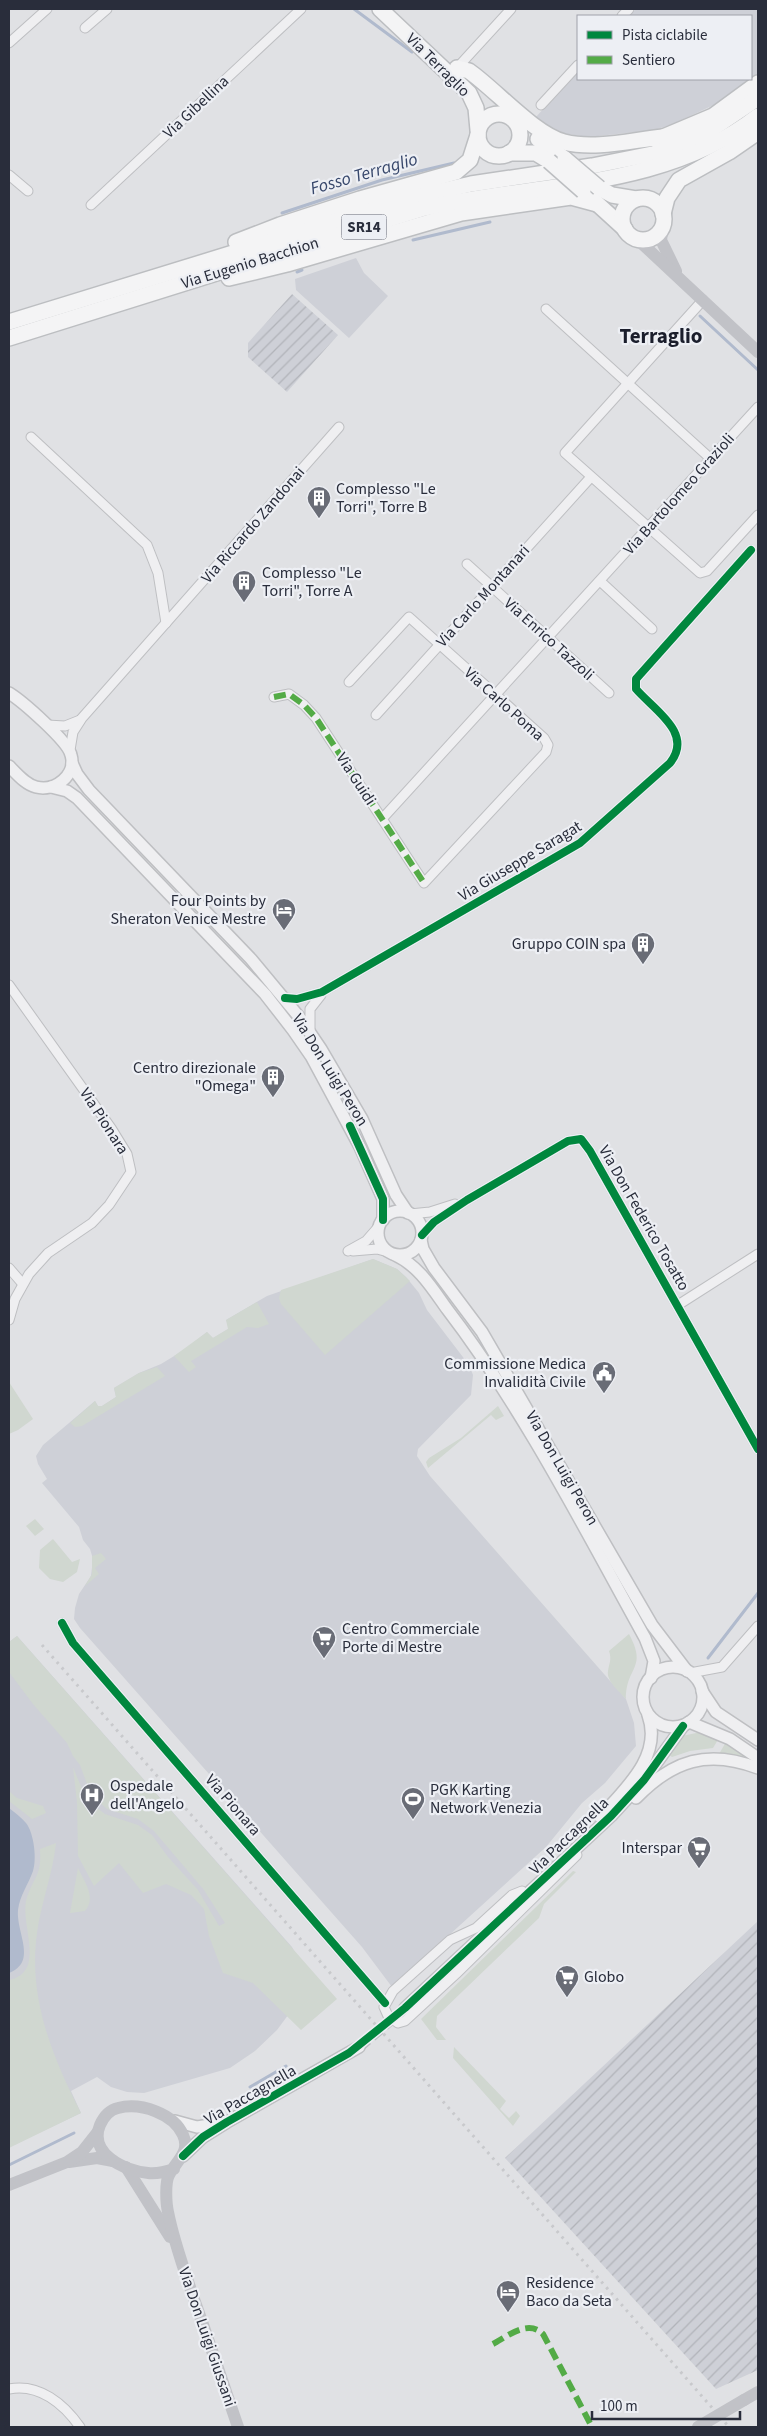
<svg xmlns="http://www.w3.org/2000/svg" width="767" height="2436" font-family="'Source Sans 3',sans-serif">
<style>
.built{fill:#ced0d7}
.industrial{fill:url(#industrial-furrows)}
.grass{fill:#d0d7d0}
.water{fill:#b0bacd}
.lines{fill:none;stroke-linecap:round;stroke-linejoin:round}
.stream{stroke:#b0bacd;stroke-width:3}
.tertiary-tunnel{stroke:#bbbdc2;stroke-width:11;stroke-dasharray:11 5.5;stroke-linecap:butt}
.minor-casing{stroke:#bebfc2;stroke-width:11}
.tertiary-casing{stroke:#bebfc2;stroke-width:14}
.primary-casing{stroke:#bcbec1;stroke-width:18}
.minor{stroke:#efeff1;stroke-width:9}
.tertiary{stroke:#efeff1;stroke-width:11}
.secondary{stroke:#c1c2c7;stroke-width:12}
.primary{stroke:#f4f4f5;stroke-width:15}
.rail{stroke:#c8c9cc;stroke-width:3;stroke-dasharray:2.5 5;stroke-linecap:butt}
.primary-bridge-casing{stroke:#bcbec1;stroke-width:18;stroke-linecap:butt}
.secondary-bridge{stroke:#c1c2c7;stroke-width:12}
.primary-bridge{stroke:#f4f4f5;stroke-width:15}
.quiet{stroke:#53ab46;stroke-width:6;stroke-dasharray:12 6;stroke-linecap:butt}
.cycleway-casing{stroke:#edeff4;stroke-width:11}
.cycleway{stroke:#00873e;stroke-width:8}
.labels{text-anchor:middle;dominant-baseline:central;stroke-width:4.5;stroke-linejoin:round;paint-order:stroke}
.shield{fill:#edeff4;stroke:#646772;stroke-width:1}
.shield-label{font-size:15px;font-weight:bold;fill:#292d3b}
.street-label{font-size:16px;fill:#292d3b;stroke:#edeff4}
.poi-label{font-size:16px;fill:#292d3b;stroke:#edeff4;text-anchor:start}
.water-label{font-size:18px;font-style:italic;fill:#37476b;stroke:#edeff4}
.district-label{font-size:21px;font-weight:bold;fill:#1b1e2c;stroke:#edeff4}
</style>
<defs>
<pattern id="industrial-furrows" width="10" height="10" patternUnits="userSpaceOnUse" patternTransform="scale(1.25)"><rect width="10" height="10" fill="#ced0d7"/><path d="M-1 1l2-2M0 10L10 0M9 11l2-2" fill="none" stroke="#b1b3b9"/></pattern>
</defs>
<rect width="100%" height="100%" fill="#e0e1e4"/>
<g class="built">
<path d="M636,9h122v65l-38,28 -45,21 -20,7 -67,7 -33,-5 -12,-8 -7,-7 42,-46v8h173v-63h-122z"/>
<path d="M356,258l8,15 24,23 -39,42 -53,-48 -1,-11z"/>
<path d="M373,1259l24,10 9,8 13,16 8,17 42,55 4,10 -2,20 -53,54 -1,7 13,20 196,223 8,24 2,23 -31,37 -23,20 -36,44 -154,140 -30,-40 -282,-319 -6,-9 1,-11 4,-14 12,-18 2,-17 -3,-10 -7,-9 -4,-13 -37,-44 5,-4 -9,-15 -2,-8 7,-11 52,-44 3,5h4l14,-9 -2,-9 25,-15 22,-9 23,-14 23,-18 6,6 15,-9 1,-4 -3,-5 41,-24z"/>
<path d="M17,1636l275,311 7,13 -2,43 -20,27 -22,21 -25,17 -86,25 -17,-1 -16,-5 -14,-10 -26,14 10,22 -72,34v-505z"/>
</g>
<g class="industrial">
<path d="M292,294l46,41 -51,57 -39,-35v-14z"/>
<path d="M758,1921v449l-42,19 -211,-231z"/>
</g>
<g class="grass">
<path d="M373,1259l24,10 13,12 -85,74 -44,-51 -2,-6 2,-8z"/>
<path d="M257,1302l12,22 -11,4 -11,-1 -56,34 5,6 -7,5 -15,-16 33,-24 6,6 15,-9 -2,-9z"/>
<path d="M157,1367l8,9 -83,50 -7,1 -5,-4 25,-22 3,5h4l14,-9 -2,-9 25,-15z"/>
<path d="M9,1382l24,37 -15,11 -9,4z"/>
<path d="M498,1406l6,10 -8,4 -5,-5 -63,53 -2,-6 3,-4 32,-20z"/>
<path d="M35,1519l9,10 -9,7 -9,-10z"/>
<path d="M53,1539l19,23 8,-3 -3,13 -14,10 -13,-3 -11,-11 1,-18z"/>
<path d="M101,1553l5,6 -11,9 4,6 -14,12 7,-12v-18z"/>
<path d="M629,1634c19,35 -3,32 -3,65 -6,-7 -20,-18 -18,-28 1,-8 4,-11 1,-20z"/>
<path d="M17,1636l320,363 -36,31 -48,-47 -30,-10 -14,-37 -5,-27 -13,-14 -25,-11 -23,9 -24,-30 -25,23 -16,-30 -1,-54 -4,-35 9,22 15,19 8,6 33,11 14,10 16,22 30,33 21,36 6,-3 -21,-33 -50,-59 -16,-12 -31,-10 -16,-14 -11,-30 -7,-9 -6,-13 -34,-39 -24,-32v-30z"/>
<path d="M701,1732l18,6 -6,10 -23,3 -18,6 -4,-3 14,-18z"/>
<path d="M726,1742l23,16 -30,-4z"/>
<path d="M9,1791l8,7 26,8 3,7 -14,6 -23,-18z"/>
<path d="M56,1843c-3,30 -15,60 -19,90 -9,65 15,123 44,180l-72,35v-168c37,-8 12,-53 17,-79 6,-23 16,-23 14,-52z"/>
<path d="M78,1868c6,13 19,30 7,43l-15,2z"/>
<path d="M573,1871l3,1 -32,32 -5,14 -102,98 -1,11 10,13h-9l-16,-21z"/>
<path d="M454,2047l52,54 -6,8 9,9 7,-7 4,5 -7,10 -60,-68z"/>
</g>
<path class="water" d="M9,1808c5,4 12,9 17,15 8,10 11,36 7,48 -5,14 -13,24 -15,39 -2,23 20,52 -9,63z"/>
<g class="lines">
<g class="stream">
<path d="M354,9l58,43"/>
<path d="M282,213l100,-33 72,-17"/>
<path d="M413,240l77,-18"/>
<path d="M297,272l5,-2"/>
<path d="M700,316l58,54"/>
<path d="M708,1658l50,-65"/>
<path d="M250,2087l36,-21"/>
<path d="M9,2165l65,-32"/>
</g>
<path class="tertiary-tunnel" d="M359,2047l46,-39"/>
<g class="minor-casing">
<g id="minor">
<path d="M622,16l7,-7"/>
<path d="M85,28l22,-19"/>
<path d="M9,43l38,-34"/>
<path d="M457,68l54,-59"/>
<path d="M541,105l37,-40"/>
<path d="M9,175l19,16"/>
<path d="M91,205l210,-196"/>
<path d="M703,300l-138,153 135,120 7,-2 51,-56"/>
<path d="M546,309l165,150"/>
<path d="M31,437l116,108 11,28 8,50"/>
<path d="M467,564l142,129"/>
<path d="M600,581l52,48"/>
<path d="M274,697l15,-3 15,11 12,13 108,165 122,-131 2,-7 -4,-7 -135,-121 -60,65"/>
<path d="M376,715l215,-238"/>
<path d="M47,725l18,1 15,-6"/>
<path d="M70,750l3,-18 9,-14 257,-291"/>
<path d="M382,819l376,-412"/>
<path d="M9,985l102,143 16,26 4,18 -22,33 -17,18 -44,30 -19,21 -14,25 -6,21"/>
<path d="M285,998l12,1 25,-7 258,-149 90,-80c24,-30 -16,-53 -34,-74v-10l115,-129"/>
<path d="M310,1031v-22l11,-14"/>
<path d="M410,1214l20,-2 25,-8"/>
<path d="M422,1235l12,-13 33,-22 101,-59 13,-2 9,12 168,298"/>
<path d="M348,1251l18,-10 14,-16"/>
<path d="M353,1251l24,-2 11,3"/>
<path d="M9,1268l13,15"/>
<path d="M678,1305l80,-51"/>
<path d="M62,1623l11,20 312,360"/>
<path d="M690,1673l32,-6 36,-41"/>
<path d="M522,1891l-10,4 -36,33 -26,12 -57,51 -9,16 4,9 10,7 7,-2 51,-47 121,-119"/>
<path d="M9,2389c30,-6 55,15 71,38"/>
</g>
</g>
<g class="tertiary-casing">
<g id="tertiary">
<path d="M9,693c13,8 59,48 62,62 6,20 -16,37 -35,32 -11,-3 -19,-13 -27,-21"/>
<path d="M72,763l5,11 12,16 162,169 49,59 21,31 41,70 34,76 12,18"/>
<path d="M51,787l16,4 10,7 188,196 28,36 18,26 49,91 23,52v21"/>
<circle cx="400" cy="1233" r="22"/>
<path d="M421,1240l2,9 11,19 48,64 170,293 35,46"/>
<path d="M395,1255c24,11 37,33 52,54 76,99 137,219 198,329l9,23 -3,17"/>
<circle cx="673" cy="1697" r="30"/>
<path d="M702,1691l14,21 42,28"/>
<path d="M689,1722l41,17 28,19"/>
<path d="M636,1798c37,-38 72,-49 122,-30"/>
<path d="M600,1817c25,-28 63,-61 48,-102"/>
<path d="M405,2008l206,-192 33,-36 39,-54"/>
<path d="M175,2121l22,6 26,-4"/>
<path d="M183,2156l20,-19 24,-15 132,-75"/>
</g>
</g>
<g class="primary-casing">
<g id="primary">
<path d="M380,9l89,84 7,15 2,22"/>
<path d="M457,68l12,3c27,19 65,63 95,71 31,8 68,-2 99,-5"/>
<circle cx="499" cy="135" r="21"/>
<path d="M538,139l27,20"/>
<path d="M656,140l57,-24 45,-33"/>
<path d="M509,153h27l13,8"/>
<path d="M599,188l13,7 24,4"/>
<path d="M591,198l34,31"/>
<circle cx="643" cy="219" r="21"/>
<path d="M663,214l4,-16 12,-18 50,-28 29,-20"/>
<path d="M236,242l44,-17 80,-26 96,-27 14,-12 8,-25"/>
<path d="M229,278l58,-14 174,-51 110,-16 26,7"/>
<path d="M9,322l406,-125 56,-13 121,-18 65,-13 49,-20 52,-35"/>
<path d="M9,338l412,-129c113,-27 241,-18 337,-93"/>
</g>
</g>
<use href="#minor" class="minor"/>
<use href="#tertiary" class="tertiary"/>
<g class="secondary">
<path d="M663,226l-2,14 15,31"/>
<path d="M636,238l122,114"/>
<path d="M69,2162l28,-4 16,3"/>
<path d="M126,2167l44,70"/>
<path d="M174,2169c-9,3 -17,5 -26,4 -24,-2 -60,-20 -48,-48 4,-9 9,-15 18,-17 23,-6 56,6 65,27 8,17 -7,26 -14,40 -4,7 -3,28 -1,37 6,31 17,60 27,90 15,42 29,84 43,125"/>
<path d="M9,2185l58,-23 15,-10 15,-19"/>
<path d="M744,2400l14,-8"/>
</g>
<use href="#primary" class="primary"/>
<path class="rail" d="M42,1645l687,782"/>
<g class="primary-bridge-casing">
<g id="primary-bridge">
<path d="M565,159l34,29"/>
<path d="M549,161l34,30"/>
</g>
</g>
<path class="secondary-bridge" d="M698,2427l46,-27"/>
<use href="#primary-bridge" class="primary-bridge"/>
<g class="quiet">
<path d="M274,697l15,-3 15,11 12,13 108,165"/>
<path d="M493,2344c15,-8 35,-25 50,-10l49,93"/>
</g>
<g class="cycleway-casing">
<g id="cycleway">
<path d="M285,998l12,1 25,-7 258,-149 90,-80c24,-30 -16,-53 -34,-74v-10l115,-129"/>
<path d="M350,1126l33,73v21"/>
<path d="M422,1235l12,-13 33,-22 101,-59 13,-2 9,12 168,298"/>
<path d="M62,1623l11,20 312,360"/>
<path d="M183,2156l20,-19 24,-15 122,-69 56,-45 206,-192 33,-36 39,-54"/>
</g>
</g>
<use href="#cycleway" class="cycleway"/>
</g>
<defs>
<g id="building-pin" transform="scale(1.25)"><path d="M0 17L-7.5 6A9.5 9.5 0 1 1 7.5 6Z" fill="#696c76" stroke="#edeff4"/><path d="M-4-6H4V6H1V3H-1V6H-4ZM-2.5-4.3h1.7v1.8h-1.7ZM.8-4.3h1.7v1.8H.8ZM-2.5-1h1.7V.8h-1.7ZM.8-1h1.7V.8H.8Z" fill="#fff"/></g>
<g id="hotel-pin" transform="scale(1.25)"><path d="M0 17L-7.5 6A9.5 9.5 0 1 1 7.5 6Z" fill="#696c76" stroke="#edeff4"/><path d="M-6-4.5h1.5V1H6V5H4.5V3h-9V5H-6ZM-4 0a1.8 1.8 0 1 1 3.6 0ZM.5 0V-2.5h3Q6-2.5 6 0Z" fill="#fff"/></g>
<g id="civic-pin" transform="scale(1.25)"><path d="M0 17L-7.5 6A9.5 9.5 0 1 1 7.5 6Z" fill="#696c76" stroke="#edeff4"/><path d="M-.6-6.5H3V-4.5H.6V-3L4-1V1h2V6H-6V1h2V-1L-.6-3ZM-1.2 2.5V6h2.4V2.5Z" fill="#fff"/></g>
<g id="supermarket-pin" transform="scale(1.25)"><path d="M0 17L-7.5 6A9.5 9.5 0 1 1 7.5 6Z" fill="#696c76" stroke="#edeff4"/><path d="M-6-5.5h2.5l.6 2H6L4.5 2H-2.5L-4.4-4H-6ZM-1.5 3.2a1.3 1.3 0 1 0 .1 0ZM3 3.2a1.3 1.3 0 1 0 .1 0Z" fill="#fff"/></g>
<g id="hospital-pin" transform="scale(1.25)"><path d="M0 17L-7.5 6A9.5 9.5 0 1 1 7.5 6Z" fill="#696c76" stroke="#edeff4"/><path d="M-5-5h3v3.5h4V-5h3V5h-3V1.5h-4V5h-3Z" fill="#fff"/></g>
<g id="stadium-pin" transform="scale(1.25)"><path d="M0 17L-7.5 6A9.5 9.5 0 1 1 7.5 6Z" fill="#696c76" stroke="#edeff4"/><path d="M0-5a6.5 5 0 1 0 0 10a6.5 5 0 1 0 0-10ZM-3.5-1.8h7v3.6h-7Z" fill="#fff"/></g>
</defs>
<g fill-rule="evenodd">
<use href="#building-pin" x="319" y="498"/>
<use href="#building-pin" x="244" y="582"/>
<use href="#hotel-pin" x="284" y="910"/>
<use href="#building-pin" x="643" y="944"/>
<use href="#building-pin" x="273" y="1077"/>
<use href="#civic-pin" x="604" y="1373"/>
<use href="#supermarket-pin" x="324" y="1638"/>
<use href="#hospital-pin" x="92" y="1795"/>
<use href="#stadium-pin" x="413" y="1799"/>
<use href="#supermarket-pin" x="699" y="1848"/>
<use href="#supermarket-pin" x="567" y="1977"/>
<use href="#hotel-pin" x="508" y="2292"/>
</g>
<g class="labels">
<rect class="shield" x="341.5" y="214.5" width="45" height="25" rx="4"/>
<g class="shield-label">
<text x="364" y="227">SR14</text>
</g>
<g class="street-label">
<text transform="translate(438 65) rotate(45)">Via Terraglio</text>
<text transform="translate(196 107) rotate(-43)">Via Gibellina</text>
<text transform="translate(250 263) rotate(-17)">Via Eugenio Bacchion</text>
<text transform="translate(679 494) rotate(-48)">Via Bartolomeo Grazioli</text>
<text transform="translate(253 525) rotate(-49)">Via Riccardo Zandonai</text>
<text transform="translate(483 596) rotate(-48)">Via Carlo Montanari</text>
<text transform="translate(549 639) rotate(42)">Via Enrico Tazzoli</text>
<text transform="translate(504 704) rotate(42)">Via Carlo Poma</text>
<text transform="translate(356 779) rotate(57)">Via Guidi</text>
<text transform="translate(520 861) rotate(-31)">Via Giuseppe Saragat</text>
<text transform="translate(330 1070) rotate(58)">Via Don Luigi Peron</text>
<text transform="translate(104 1121) rotate(57)">Via Pionara</text>
<text transform="translate(644 1218) rotate(60)">Via Don Federico Tosatto</text>
<text transform="translate(562 1468) rotate(60)">Via Don Luigi Peron</text>
<text transform="translate(233 1805) rotate(49)">Via Pionara</text>
<text transform="translate(569 1836) rotate(-44)">Via Paccagnella</text>
<text transform="translate(250 2095) rotate(-30)">Via Paccagnella</text>
<text transform="translate(207 2337) rotate(71)">Via Don Luigi Giussani</text>
</g>
<g class="poi-label">
<text x="336" y="489">Complesso "Le<tspan x="336" dy="18">Torri", Torre B</tspan></text>
<text x="262" y="573">Complesso "Le<tspan x="262" dy="18">Torri", Torre A</tspan></text>
<text x="266" y="901" text-anchor="end">Four Points by<tspan x="266" dy="18">Sheraton Venice Mestre</tspan></text>
<text x="626" y="944" text-anchor="end">Gruppo COIN spa</text>
<text x="256" y="1068" text-anchor="end">Centro direzionale<tspan x="256" dy="18">"Omega"</tspan></text>
<text x="586" y="1364" text-anchor="end">Commissione Medica<tspan x="586" dy="18">Invalidità Civile</tspan></text>
<text x="342" y="1629">Centro Commerciale<tspan x="342" dy="18">Porte di Mestre</tspan></text>
<text x="110" y="1786">Ospedale<tspan x="110" dy="18">dell'Angelo</tspan></text>
<text x="430" y="1790">PGK Karting<tspan x="430" dy="18">Network Venezia</tspan></text>
<text x="682" y="1848" text-anchor="end">Interspar</text>
<text x="584" y="1977">Globo</text>
<text x="526" y="2283">Residence<tspan x="526" dy="18">Baco da Seta</tspan></text>
</g>
<g class="water-label">
<text transform="translate(364 174) rotate(-16)">Fosso Terraglio</text>
</g>
<g class="district-label">
<text x="661" y="336">Terraglio</text>
</g>
</g>
<rect width="767" height="2436" fill="none" stroke="#292d3b" stroke-width="20"/>
<rect x="577" y="15" width="175" height="65" fill="#edeff4" stroke="#9fa1aa"/>
<rect x="587" y="31" width="25" height="8" fill="#00873e" stroke="#9fa1aa"/>
<text x="622" y="40" font-size="15" fill="#292d3b">Pista ciclabile</text>
<rect x="587" y="56" width="25" height="8" fill="#53ab46" stroke="#9fa1aa"/>
<text x="622" y="65" font-size="15" fill="#292d3b">Sentiero</text>
<path d="M592 2411v8h148v-8" fill="none" stroke="#292d3b" stroke-width="2.5"/>
<text x="600" y="2411" font-size="15" fill="#292d3b" stroke="#edeff4" stroke-width="4" paint-order="stroke">100 m</text>
</svg>
